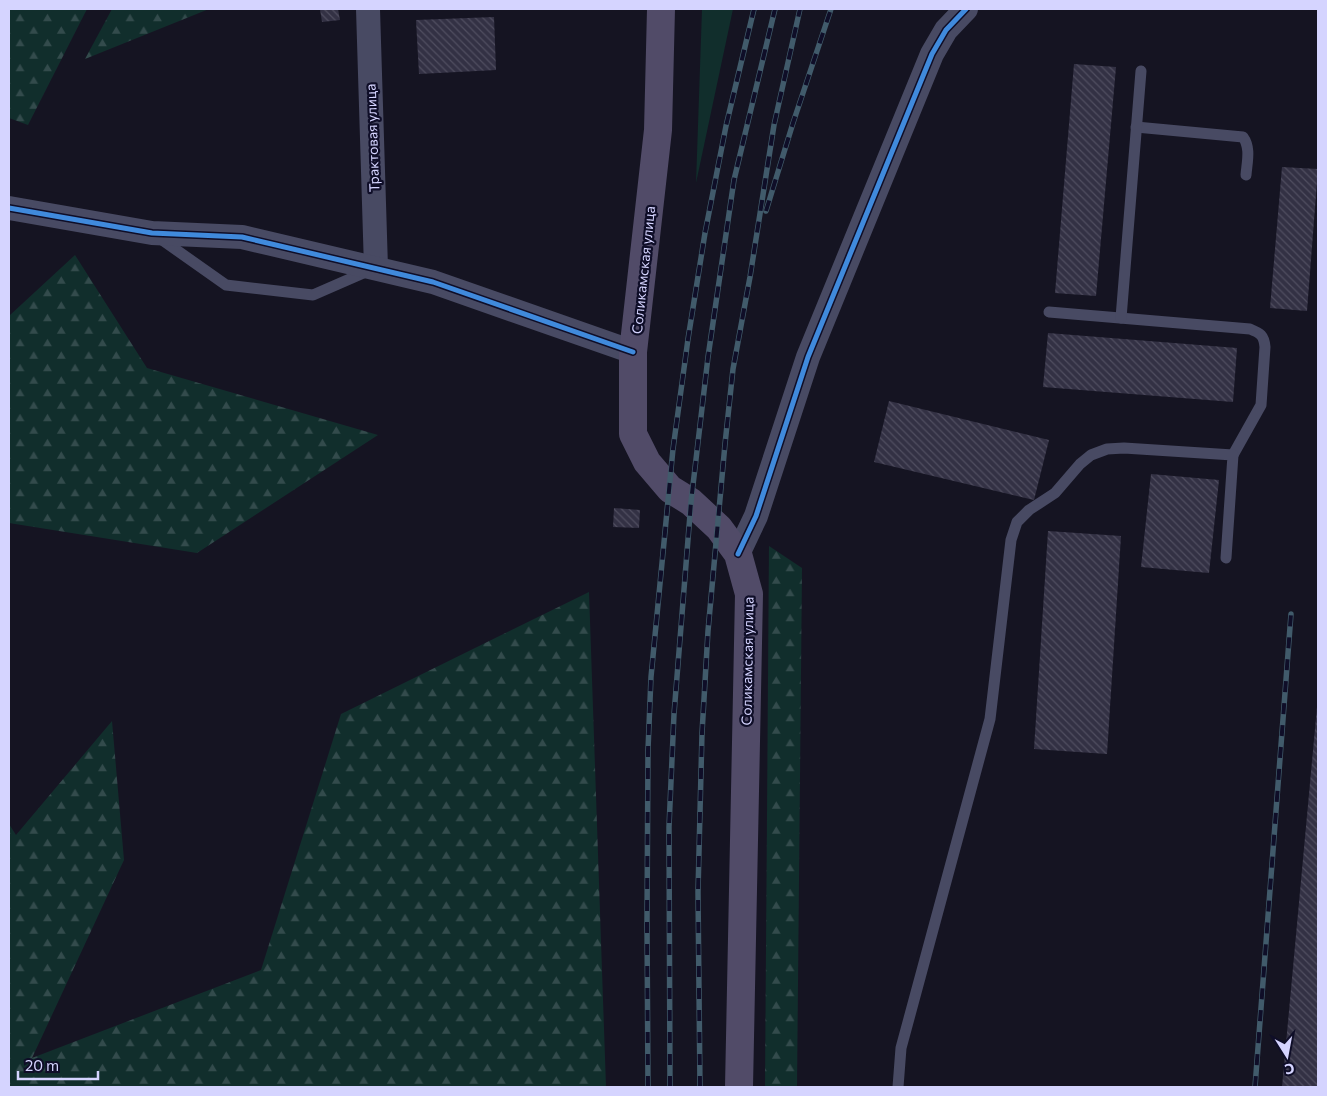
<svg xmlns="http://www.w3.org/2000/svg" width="1327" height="1096" font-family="Commissioner,sans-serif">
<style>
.grass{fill:#112e2c}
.forest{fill:url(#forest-firs)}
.building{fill:url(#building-back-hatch)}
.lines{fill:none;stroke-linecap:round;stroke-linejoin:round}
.lane{stroke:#484a63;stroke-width:11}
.street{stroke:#484a63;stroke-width:24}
.primary{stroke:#514b68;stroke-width:28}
.rail-casing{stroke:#415b6b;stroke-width:5.5}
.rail{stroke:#0f0e28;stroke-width:4;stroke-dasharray:11;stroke-linecap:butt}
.cycleway-casing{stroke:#0f0e28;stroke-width:8}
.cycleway{stroke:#408adc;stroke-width:5}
.labels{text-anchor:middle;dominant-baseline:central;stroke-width:4.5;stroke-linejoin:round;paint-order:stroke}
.street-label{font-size:14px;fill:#d5d4ff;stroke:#0f0e28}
</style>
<defs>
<pattern id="forest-firs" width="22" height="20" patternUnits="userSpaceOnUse" patternTransform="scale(1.25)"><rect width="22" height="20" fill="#112e2c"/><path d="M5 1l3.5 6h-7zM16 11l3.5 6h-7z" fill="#334b4c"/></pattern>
<pattern id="building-back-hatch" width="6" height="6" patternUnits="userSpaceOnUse" patternTransform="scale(1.25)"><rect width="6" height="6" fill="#333144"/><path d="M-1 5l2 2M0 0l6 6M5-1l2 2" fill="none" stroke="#504e60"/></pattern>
</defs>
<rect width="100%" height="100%" fill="#151422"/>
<path class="grass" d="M702,9h31l-37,174z"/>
<g class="forest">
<path d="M9,9h78l-59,116 -19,-7z"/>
<path d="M112,9h97l-124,50z"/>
<path d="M75,255l72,113 231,67 -181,118 -188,-30v-207z"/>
<path d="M769,546l33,22 -5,519h-32z"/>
<path d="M589,592l17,495h-597v-263l7,11 96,-114 12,139 -92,198 229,-88 80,-256z"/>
</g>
<g class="building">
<path d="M320,9h18l2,11 -18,2z"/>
<path d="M494,17l2,53 -77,4 -3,-54z"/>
<path d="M1074,64l42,3 -20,229 -41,-3z"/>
<path d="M1282,167l36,2 -11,142 -37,-3z"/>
<path d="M1048,333l189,15 -4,54 -190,-15z"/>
<path d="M889,401l160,39 -15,60 -160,-38z"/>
<path d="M1151,474l68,6 -10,93 -68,-6z"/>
<path d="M614,508l26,2 -1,18 -26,-1z"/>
<path d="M1048,531l73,5 -14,218 -73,-5z"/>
<path d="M1317,707h1v380h-36z"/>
</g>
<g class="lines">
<g class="lane">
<path d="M1136,127l107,10c8,11 4,25 3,38"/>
<path d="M158,237l68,48 87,10 55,-24"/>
<path d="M1049,312l201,17c10,4 14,6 15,18l-4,58 -28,50"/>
<path d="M1121,318l20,-247"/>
<path d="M898,1087l3,-39 89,-329 21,-179 6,-18 12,-12 26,-17 25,-29 11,-9 16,-6 17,-1 109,7 -7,103"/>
</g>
<g class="street">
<path d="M368,9l8,259"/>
<path d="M9,208l143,25 90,4 191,45 200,70"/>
<path d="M738,554l18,-38 52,-159 124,-303 14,-24 20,-21"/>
</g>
<path class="primary" d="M661,9l-3,121 -25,222v82l14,28 23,27 21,13 28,26 19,26 11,40 -10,493"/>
<g class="rail-casing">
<g id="rail">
<path d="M766,211l27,-88 38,-114"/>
<path d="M648,1087l-1,-164 1,-173 3,-73 22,-228 15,-110 17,-106 21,-107 28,-117"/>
<path d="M670,1087l-1,-260 5,-113 17,-212 17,-145 26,-177 41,-171"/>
<path d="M700,1087l-2,-195 4,-159 6,-102 17,-187 8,-75 17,-92 24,-152 26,-116"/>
<path d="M1255,1087l36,-473"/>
</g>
</g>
<use href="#rail" class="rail"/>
<g class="cycleway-casing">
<g id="cycleway">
<path d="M9,208l143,25 90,4 191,45 200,70"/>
<path d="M738,554l18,-38 52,-159 124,-303 14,-24 20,-21"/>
</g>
</g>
<use href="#cycleway" class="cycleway"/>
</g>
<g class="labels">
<g class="street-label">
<text transform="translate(372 138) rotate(-92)">Трактовая улица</text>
<text transform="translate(643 270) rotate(-84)">Соликамская улица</text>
<text transform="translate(747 661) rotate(-89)">Соликамская улица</text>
</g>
</g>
<rect width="1327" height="1096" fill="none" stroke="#d5d4ff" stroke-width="20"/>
<g transform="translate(1287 1056) rotate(169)" stroke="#0f0e28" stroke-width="4" paint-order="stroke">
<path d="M0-4L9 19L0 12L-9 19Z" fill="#d5d4ff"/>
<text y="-8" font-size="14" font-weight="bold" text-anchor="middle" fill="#d5d4ff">С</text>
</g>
<path d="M18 1071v8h80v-8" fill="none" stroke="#d5d4ff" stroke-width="2.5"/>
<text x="25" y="1071" font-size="15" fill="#d5d4ff" stroke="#0f0e28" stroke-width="4" paint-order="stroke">20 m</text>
</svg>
